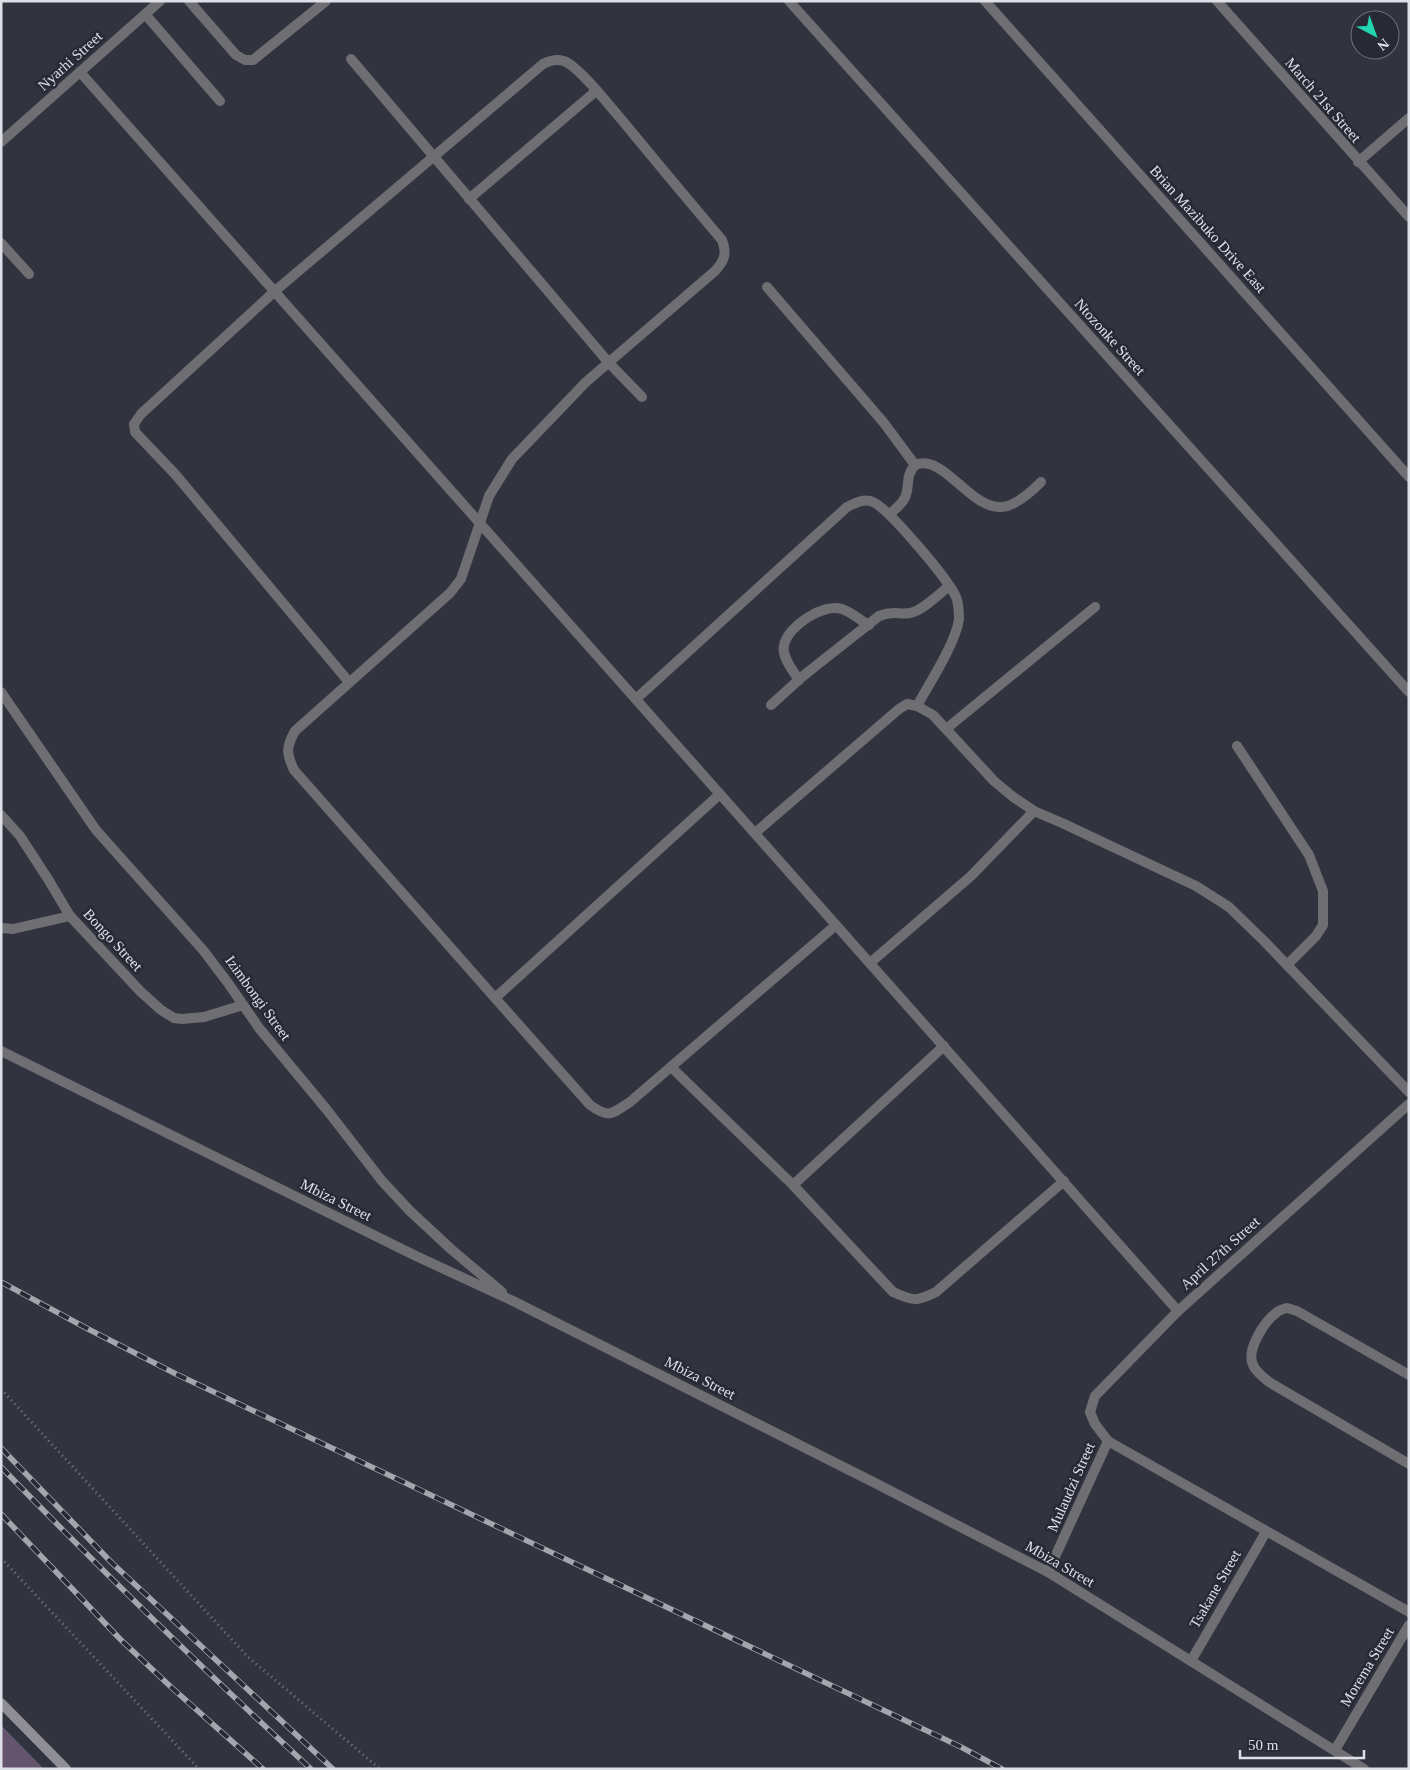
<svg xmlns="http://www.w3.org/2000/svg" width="1410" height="1770" font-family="'Times New Roman',serif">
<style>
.green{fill:#64546e}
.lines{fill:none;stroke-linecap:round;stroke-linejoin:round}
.path{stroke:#797b84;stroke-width:3;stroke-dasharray:1 4;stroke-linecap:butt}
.service{stroke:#6e6e73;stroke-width:10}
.minor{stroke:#6e6e73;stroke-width:10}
.tertiary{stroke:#6e6e73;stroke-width:10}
.secondary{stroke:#8f8e96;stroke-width:10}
.rail-casing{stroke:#a4a6ae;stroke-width:5.5}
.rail{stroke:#272a34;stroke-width:4;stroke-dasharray:11;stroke-linecap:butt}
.labels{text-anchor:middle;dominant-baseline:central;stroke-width:5;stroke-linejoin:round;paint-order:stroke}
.street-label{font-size:15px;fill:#dee0e7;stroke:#272a34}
</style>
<rect width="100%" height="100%" fill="#31343e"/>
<path class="green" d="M1,1725l43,44h-43z"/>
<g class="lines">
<g class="path">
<path d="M1,1389l247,268 132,112"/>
<path d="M1,1558l198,211"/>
</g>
<g class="service">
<path d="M189,1l47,54 9,5h8l73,-59"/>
<path d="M351,59l258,304 33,34"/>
<path d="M469,199l127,-108"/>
<path d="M767,287l117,136 31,42c-10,12 -5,17 -9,30 -2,8 -11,14 -16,19"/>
<path d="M915,465c29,-12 54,44 87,42 14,-1 29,-15 39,-25"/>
<path d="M799,680c-6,-9 -18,-24 -15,-35 4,-19 39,-42 58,-36 9,3 18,11 27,16"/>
<path d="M349,682l-174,-208 -40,-42 -1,-8 7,-10 134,-123 268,-227c8,-4 17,-6 25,-1 17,11 39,40 53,56 33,40 67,81 101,121 5,14 3,20 -7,31l-129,111 -74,77 -23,37 -28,83 -11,14 -155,138c-9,16 -9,22 -1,39l201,228 225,-204"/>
<path d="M636,699l211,-192c8,-4 17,-9 26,-5 16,7 75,77 83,95 2,5 3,16 3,22 -3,24 -30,65 -42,87"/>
<path d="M771,705l32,-29 76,-60c15,-6 19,-1 31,-3 12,-2 29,-19 39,-27"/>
<path d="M946,729l149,-122"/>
<path d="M1237,746l72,109 14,36v34l-7,11 -29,29"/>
<path d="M755,833l144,-124 8,-5 10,2 16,9 61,66 18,15 22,15 28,12 134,63 33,21 35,34 145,151"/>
<path d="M870,963l101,-87 63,-65"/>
<path d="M495,998l95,107c20,14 21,9 40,-3l206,-177"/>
<path d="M671,1067l122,118 100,107c20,9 23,10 43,0l128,-111"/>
<path d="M793,1185l151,-139"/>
<path d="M1409,1375l-112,-64 -10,-3c-3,1 -8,2 -11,5 -12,9 -30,37 -23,52 3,7 10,12 16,17l140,82"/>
</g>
<g class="minor">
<path d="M789,1l620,691"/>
<path d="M1217,1l192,216"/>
<path d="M145,14l75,87"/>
<path d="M80,72l1098,1239"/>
<path d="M1,142l159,-141"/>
<path d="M1358,162l51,-44"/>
<path d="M1,243l28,31"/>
<path d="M1,692l95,138 107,120 25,33 31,45 68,82 55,71 28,30 42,39 50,42"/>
<path d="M1,815l19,21 28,43 22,37 70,75 21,19 13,8 8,1 22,-2 39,-12"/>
<path d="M1,928l12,1 57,-13"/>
<path d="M1,1051l415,205 97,45 364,183 171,88 316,197"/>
<path d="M1409,1104l-231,207 -83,85 -5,16 5,12 13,17 301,171"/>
<path d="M1048,1572l60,-131"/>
<path d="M1191,1661l75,-129"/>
<path d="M1335,1750l74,-125"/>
</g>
<path class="tertiary" d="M985,1l424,476"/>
<path class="secondary" d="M1,1703l65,66"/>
<g class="rail-casing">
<g id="rail">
<path d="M1,1282l87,47 88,45 785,373 41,22"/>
<path d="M1,1448l111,115 221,206"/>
<path d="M1,1467c101,104 204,204 310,302"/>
<path d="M1,1514l119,125 51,48 92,82"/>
</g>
</g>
<use href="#rail" class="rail"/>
</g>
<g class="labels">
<g class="street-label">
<text transform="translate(70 61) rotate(-42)">Nyarhi Street</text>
<text transform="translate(1323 100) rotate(49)">March 21st Street</text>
<text transform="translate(1208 229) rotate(48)">Brian Mazibuko Drive East</text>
<text transform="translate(1110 337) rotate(48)">Ntozonke Street</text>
<text transform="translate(113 940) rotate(47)">Bongo Street</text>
<text transform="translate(258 998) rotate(54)">Izimbongi Street</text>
<text transform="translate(336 1200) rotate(26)">Mbiza Street</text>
<text transform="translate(1220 1253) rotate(-42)">April 27th Street</text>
<text transform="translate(700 1378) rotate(27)">Mbiza Street</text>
<text transform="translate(1071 1487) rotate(-66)">Mulaudzi Street</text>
<text transform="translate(1060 1564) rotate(30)">Mbiza Street</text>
<text transform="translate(1215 1589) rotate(-60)">Tsakane Street</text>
<text transform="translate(1367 1667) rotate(-59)">Morema Street</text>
</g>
</g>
<rect width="1410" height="1770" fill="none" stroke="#dee0e7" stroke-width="5"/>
<g transform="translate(1375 35) rotate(139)"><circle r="24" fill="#272a34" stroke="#70737c"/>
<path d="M0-4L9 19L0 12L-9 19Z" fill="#22d5af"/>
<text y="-8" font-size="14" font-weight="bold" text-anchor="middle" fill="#dee0e7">N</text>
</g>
<path d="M1240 1750v8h124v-8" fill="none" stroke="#dee0e7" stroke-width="2.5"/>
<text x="1248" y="1750" font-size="15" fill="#dee0e7" stroke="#272a34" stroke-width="4" paint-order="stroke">50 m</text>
</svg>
